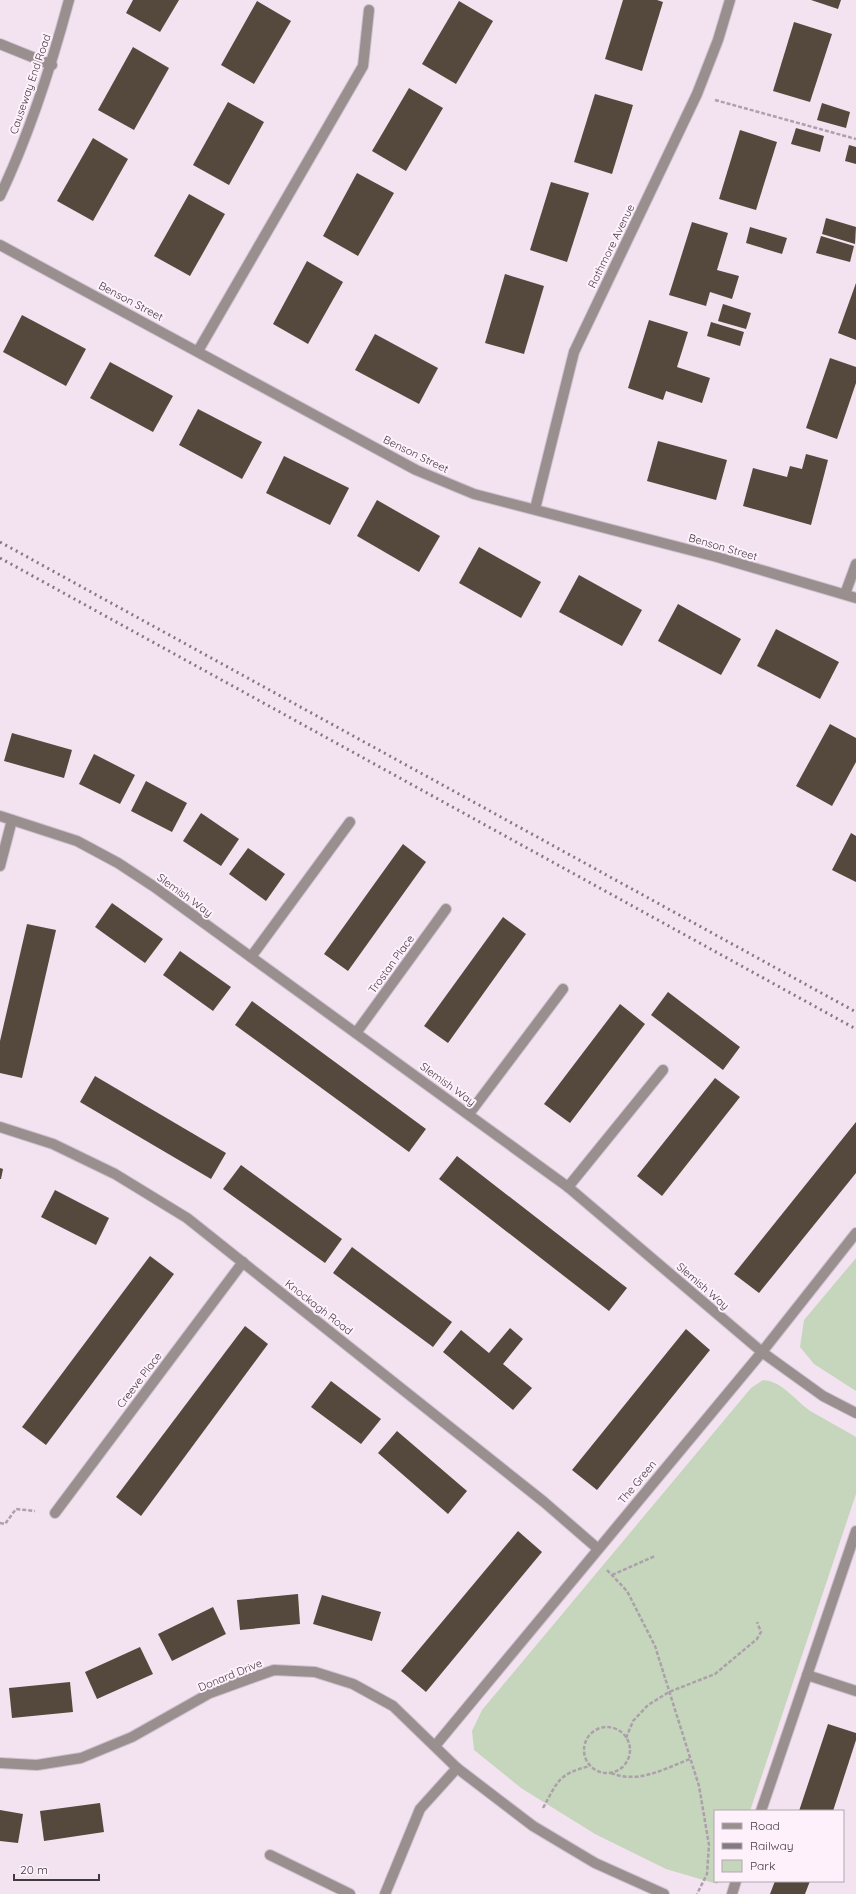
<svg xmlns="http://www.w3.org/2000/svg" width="856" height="1894" font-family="Quicksand,sans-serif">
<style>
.green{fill:#c6d6bd}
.building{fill:#54493c}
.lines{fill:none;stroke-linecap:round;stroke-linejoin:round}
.minor-casing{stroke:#cfc1ce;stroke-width:12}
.path{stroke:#aca0aa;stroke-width:2.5;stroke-dasharray:4 2;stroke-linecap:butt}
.minor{stroke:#998f8e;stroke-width:10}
.rail{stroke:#847a83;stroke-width:3;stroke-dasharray:2 4;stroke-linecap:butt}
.labels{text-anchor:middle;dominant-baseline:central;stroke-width:4;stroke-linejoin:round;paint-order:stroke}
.street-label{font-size:11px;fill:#413b40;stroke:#fef1fc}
</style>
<rect width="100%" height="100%" fill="#f3e3f1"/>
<g class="green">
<path d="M856,1258v133l-42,-27 -14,-17 4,-27z"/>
<path d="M763,1380c20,1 33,22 49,32 14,8 29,16 44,25v57l-106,317h-35v70h5l-3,3 -51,-15 -71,-35 -74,-46 -47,-38 -2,-19 10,-21 269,-322z"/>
</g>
<g class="building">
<path d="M133,0h46l-19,32 -34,-19z"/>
<path d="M623,0h34l6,2 -21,69 -37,-12z"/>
<path d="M811,0h30l-3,9z"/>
<path d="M257,1l34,20 -37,63 -33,-19z"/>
<path d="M459,1l34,20 -37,63 -34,-20z"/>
<path d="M794,22l38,12 -22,68 -37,-11z"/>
<path d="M133,47l36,21 -35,62 -36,-20z"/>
<path d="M409,88l34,20 -37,63 -34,-20z"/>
<path d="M595,94l38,11 -21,69 -38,-12z"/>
<path d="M228,102l36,20 -35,63 -36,-20z"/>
<path d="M822,103l28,9 -4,16 -29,-8z"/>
<path d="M796,128l28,8 -4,16 -29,-8z"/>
<path d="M740,130l37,12 -21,68 -37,-11z"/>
<path d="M93,138l35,21 -35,62 -36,-20z"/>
<path d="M849,145l7,2v17l-11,-3z"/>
<path d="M357,173l37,20 -36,63 -35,-20z"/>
<path d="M551,182l38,11 -22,69 -37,-12z"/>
<path d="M189,194l36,20 -35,62 -36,-20z"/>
<path d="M826,218l30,9 -1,17 -33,-10z"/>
<path d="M692,222l36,11 -11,37 22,6 -7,23 -22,-7 -4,14 -37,-11z"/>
<path d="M750,227l37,11 -5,16 -36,-11z"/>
<path d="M821,236l33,10 -4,16 -34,-9z"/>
<path d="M307,261l36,21 -35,62 -35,-20z"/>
<path d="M505,274l39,12 -20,68 -39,-11z"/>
<path d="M856,283v57l-18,-7z"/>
<path d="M723,304l28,9 -5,16 -28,-8z"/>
<path d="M22,315l64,34 -20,37 -63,-34z"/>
<path d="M649,320l39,12 -11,35 33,11 -8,25 -36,-12 -3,9 -35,-12z"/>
<path d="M711,322l33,10 -4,14 -33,-10z"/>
<path d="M375,334l63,34 -19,36 -64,-34z"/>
<path d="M830,358l26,9v16l-19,56 -31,-11z"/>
<path d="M110,362l63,34 -20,36 -63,-34z"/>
<path d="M198,409l64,33 -20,37 -63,-34z"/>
<path d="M658,441l69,19 -11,40 -69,-19z"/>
<path d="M806,454l22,6 -17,65 -68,-19 10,-38 34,9 3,-11 12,3z"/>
<path d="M284,456l65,32 -19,37 -64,-32z"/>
<path d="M377,500l63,36 -21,36 -62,-36z"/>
<path d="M479,547l62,35 -20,36 -62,-35z"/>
<path d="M579,575l63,35 -20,36 -63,-34z"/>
<path d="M678,604l63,35 -20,36 -63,-34z"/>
<path d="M776,629l63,33 -19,37 -63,-33z"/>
<path d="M830,724l26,14v24l-24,44 -36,-20z"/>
<path d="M12,733l60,17 -8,28 -60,-17z"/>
<path d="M94,754l41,21 -15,29 -41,-20z"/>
<path d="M146,781l41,22 -15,29 -41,-21z"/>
<path d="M201,813l38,26 -18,27 -38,-25z"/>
<path d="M851,833l5,3v46l-24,-12z"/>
<path d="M403,844l23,18 -78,109 -24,-17z"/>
<path d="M248,848l37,26 -19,27 -37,-27z"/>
<path d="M112,903l51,36 -18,24 -50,-36z"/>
<path d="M503,917l23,17 -78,109 -24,-17z"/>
<path d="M27,924l29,6 -34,148 -22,-5v-32z"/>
<path d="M180,951l51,36 -18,24 -50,-36z"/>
<path d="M668,992l72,55 -17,23 -72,-55z"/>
<path d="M252,1001l174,128 -17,23 -174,-127z"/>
<path d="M620,1004l25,20 -75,99 -26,-19z"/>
<path d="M95,1076l131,77 -15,26 -131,-77z"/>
<path d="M715,1078l25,19 -78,99 -25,-20z"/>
<path d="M856,1122v51l-97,120 -25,-19z"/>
<path d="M457,1156l170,132 -18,23 -170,-132z"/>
<path d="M241,1165l101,74 -17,24 -102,-74z"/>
<path d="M0,1168l3,1 -2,10h-1z"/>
<path d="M55,1190l54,28 -13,27 -55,-28z"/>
<path d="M352,1247l100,75 -19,25 -100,-74z"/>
<path d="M150,1256l24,18 -128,171 -24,-18z"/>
<path d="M245,1326l23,18 -127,172 -25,-19z"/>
<path d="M510,1328l13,11 -20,25 29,24 -19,22 -70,-58 18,-22 28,23z"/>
<path d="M686,1329l24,21 -113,140 -25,-20z"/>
<path d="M331,1381l50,38 -20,25 -50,-37z"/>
<path d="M397,1431l70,60 -19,23 -70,-61z"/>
<path d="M518,1531l24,21 -116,140 -25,-21z"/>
<path d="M298,1594l2,30 -60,6 -3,-30z"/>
<path d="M322,1595l59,17 -9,29 -59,-17z"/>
<path d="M213,1607l13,27 -54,27 -14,-27z"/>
<path d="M140,1647l13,27 -56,25 -12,-27z"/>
<path d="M70,1682l3,30 -61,6 -3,-30z"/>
<path d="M828,1724l28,9v7l-23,71h-34z"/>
<path d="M100,1803l4,29 -60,9 -4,-30z"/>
<path d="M0,1810l23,4 -5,29 -18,-2z"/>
<path d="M775,1881h35l-5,13h-35z"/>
</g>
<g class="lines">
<g class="minor-casing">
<g id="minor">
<path d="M0,44l52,21"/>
<path d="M0,196c30,-63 51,-129 69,-196"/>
<path d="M0,245l416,225 58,24 243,63 139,41"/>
<path d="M198,351l165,-285 6,-56"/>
<path d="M535,509l39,-157 123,-258 21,-54 12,-40"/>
<path d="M845,594l11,-30"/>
<path d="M0,816l77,25 41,22 35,23 415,301 194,165 61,44 33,17"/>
<path d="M0,866l12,-46"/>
<path d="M251,957l99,-135"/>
<path d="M356,1033l90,-124"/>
<path d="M469,1114l94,-125"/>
<path d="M0,1127l53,17 62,30 72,44 357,284 53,46"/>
<path d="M568,1187l95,-117"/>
<path d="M55,1513l188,-251"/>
<path d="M807,1675l49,16"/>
<path d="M435,1746l327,-394 94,-119"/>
<path d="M0,1763l37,2 44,-7 51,-21 78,-44 64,-23 41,2 38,12 40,22 64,62 76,58 62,37 69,31"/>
<path d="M761,1811l95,-280"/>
<path d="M270,1855l80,39"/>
<path d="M385,1894l35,-85 37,-41"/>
<path d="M732,1894l4,-13"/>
</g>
</g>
<g class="path">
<path d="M715,100l141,39"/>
<path d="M0,1523l5,1 11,-15 19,2"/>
<path d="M607,1570l20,21 28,55 44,140 10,59 -2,29 -10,20"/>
<path d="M612,1575l43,-19"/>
<circle cx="607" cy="1750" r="23"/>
<path d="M626,1738l7,-17 15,-16 21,-13 46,-18 42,-35 4,-7 -4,-10"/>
<path d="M611,1773c27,11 53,-4 79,-14"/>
<path d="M543,1808c15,-27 15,-34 47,-42"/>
</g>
<use href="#minor" class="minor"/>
<g class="rail">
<path d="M0,542l856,470"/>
<path d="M0,558l856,471"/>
</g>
</g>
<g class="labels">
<g class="street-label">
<text transform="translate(30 84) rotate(-71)">Causeway End Road</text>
<text transform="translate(611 246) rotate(-64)">Rathmore Avenue</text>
<text transform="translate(131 301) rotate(28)">Benson Street</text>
<text transform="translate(416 454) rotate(26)">Benson Street</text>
<text transform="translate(723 547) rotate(16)">Benson Street</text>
<text transform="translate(185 895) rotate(36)">Slemish Way</text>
<text transform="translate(391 964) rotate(-54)">Trostan Place</text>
<text transform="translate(448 1084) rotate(36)">Slemish Way</text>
<text transform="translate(703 1286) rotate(41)">Slemish Way</text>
<text transform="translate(319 1307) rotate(38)">Knockagh Road</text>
<text transform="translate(139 1380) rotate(-53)">Creeve Place</text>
<text transform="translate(637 1482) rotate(-50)">The Green</text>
<text transform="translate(230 1675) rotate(-22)">Donard Drive</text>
</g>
</g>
<rect x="714" y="1810" width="130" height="72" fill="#fef1fc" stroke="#b2a8b1"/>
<rect x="722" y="1823" width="20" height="6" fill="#998f8e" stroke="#b2a8b1"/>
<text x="750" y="1830" font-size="12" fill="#413b40">Road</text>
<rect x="722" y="1843" width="20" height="6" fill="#847a83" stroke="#b2a8b1"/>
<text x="750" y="1850" font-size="12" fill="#413b40">Railway</text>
<rect x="722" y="1860" width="20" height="12" fill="#c6d6bd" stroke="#b2a8b1"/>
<text x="750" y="1870" font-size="12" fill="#413b40">Park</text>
<path d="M14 1874v6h85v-6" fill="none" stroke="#413b40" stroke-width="2"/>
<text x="20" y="1874" font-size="12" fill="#413b40" stroke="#fef1fc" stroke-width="3" paint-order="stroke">20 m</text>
</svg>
